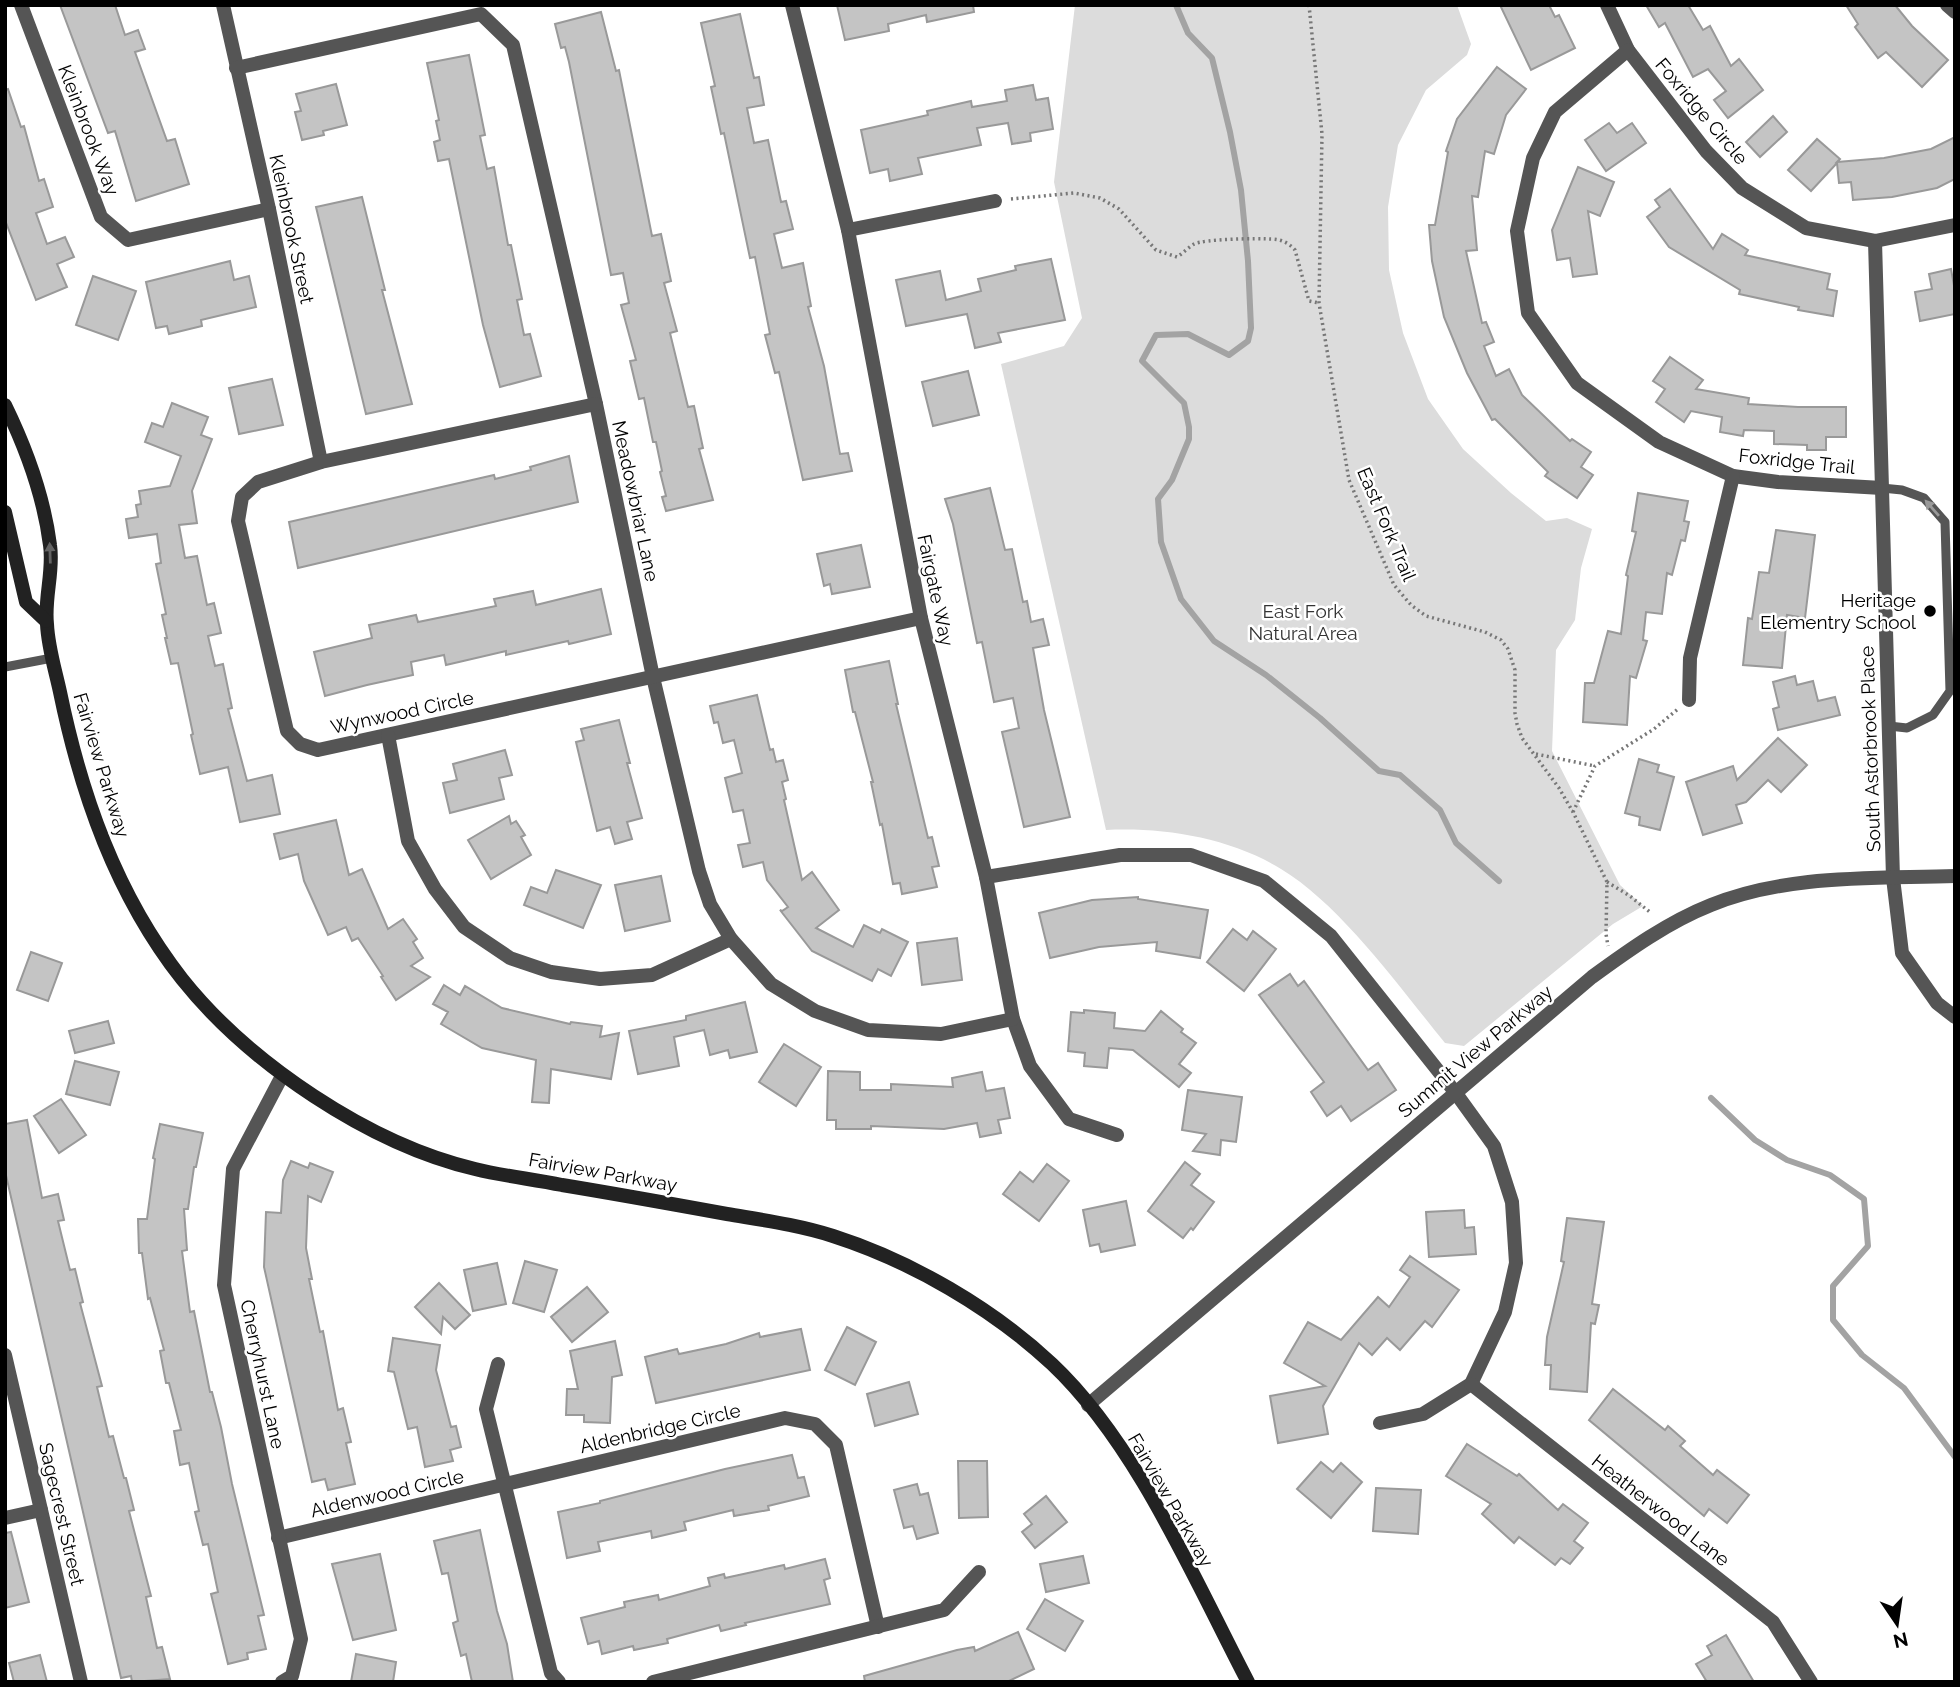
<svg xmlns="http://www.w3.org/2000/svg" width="1960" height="1687" font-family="Raleway,sans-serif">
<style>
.green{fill:#dcdcdc}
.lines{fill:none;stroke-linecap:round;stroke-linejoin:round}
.stream{stroke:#a3a3a3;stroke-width:6}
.building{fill:#c4c4c4;stroke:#999;stroke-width:2}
.path{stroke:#777;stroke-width:3.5;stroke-dasharray:2 3.5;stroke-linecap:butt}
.service{stroke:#555;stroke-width:9}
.minor{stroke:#555;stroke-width:14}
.tertiary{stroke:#555;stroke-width:14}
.secondary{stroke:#222;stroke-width:14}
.oneway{fill:#999}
.oneway2{fill:#646464}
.poi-dot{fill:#000;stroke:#fff;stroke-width:2.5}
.labels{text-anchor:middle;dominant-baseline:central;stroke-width:5;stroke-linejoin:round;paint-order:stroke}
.street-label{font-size:19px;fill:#000;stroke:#fff}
.poi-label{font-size:19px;fill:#000;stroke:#fff;text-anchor:end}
.park-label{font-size:19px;fill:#333;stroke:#fff}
</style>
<rect width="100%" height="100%" fill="#fff"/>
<path class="green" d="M1075,5h382l14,39 -4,11 -41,35 -28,55 -10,62 1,63 14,63 25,66 35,50 48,44 35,28 21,-3 25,11 -11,39 -6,52 -19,30 -4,101 68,134 23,21 -30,18 -149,122 -19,-3c-45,-55 -104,-138 -164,-174 -50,-31 -117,-42 -175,-39l-105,-466 63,-18 18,-28 -28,-136z"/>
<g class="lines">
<g class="stream">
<path d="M1176,5l12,28 24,25 18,74 11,58 7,71 3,67 -3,13 -19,14 -41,-21 -32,1 -14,26 42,42 5,24v12l-17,41 -14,19 3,43 20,57 33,42 52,34 54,43 59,53 21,4 40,35 16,33 43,38"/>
<path d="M1711,1098l44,42 32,20 43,15 34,24 4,47 -35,40v34l29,35 42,33 51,69"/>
</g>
</g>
<g class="building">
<path d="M60,5h55l10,30 13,-5 7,19 -10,3 32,89 8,-2 14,45 -53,17 -21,-70 -7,2z"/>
<path d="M837,5h136l1,7 -47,10 -1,-7 -38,9 1,7 -44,9z"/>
<path d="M1500,5h49l6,12 4,-2 16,33 -44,22z"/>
<path d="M1646,5h42l15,25 7,-4 21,40 8,-7 24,31 -35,28 -14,-18 12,-9 -18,-22 -15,8 -28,-54 -6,4z"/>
<path d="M1846,5h49l17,21 36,34 -26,27 -36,-35 -8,6 -23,-31 3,-3z"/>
<path d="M601,12l15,59 3,-1 33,166 9,-2 10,47 -7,2 13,48 -7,2 18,74 6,-1 9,42 -4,1 14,51 -47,11 -4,-14 4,-1 -6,-24 2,-1 -6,-29h-3l-9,-44 -5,1 -9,-38 6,-1 -15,-55 8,-2 -6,-30 -12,2 -42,-213 -4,-15 -4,1 -6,-24z"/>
<path d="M740,14l14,64 5,-1 5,28 -17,3 7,35 14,-3 13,62 5,-1 7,28 -19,5 8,34 21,-5 8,43 -3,1 16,59 16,88 8,-1 4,18 -49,9 -24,-108 -4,1 -10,-38 5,-1 -15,-77 -5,1 -26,-125 -3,1 -10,-47 4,-1 -14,-63z"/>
<path d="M469,55l16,80 -5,1 7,33 7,-2 14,78h3l11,54 -5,1 7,35 6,-1 11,42 -41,11 -17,-62 -34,-166 -11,2 -4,-19 6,-2 -4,-19 3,-1 -12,-57z"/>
<path d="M1497,67l29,22 -20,26 -12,39 -9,-3 -7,46 -6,-1 5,54 -11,1 16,72 4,-1 8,20 -10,4 12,30 13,-7 13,26 48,46 2,-2 19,13 -10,15 12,8 -16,23 -32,-22 3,-4 -53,-53 -3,1 -25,-47 -23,-56 -12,-56 -3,-36h6l13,-73 -2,-1 11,-32z"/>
<path d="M336,84l11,41 -24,6 1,4 -22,5 -7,-28 6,-1 -5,-17z"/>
<path d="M1033,85l3,15 12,-2 5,31 -23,4 1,8 -19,3 -4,-21 -31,5 4,17 -63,13 4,16 -32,7 -2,-12 -18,4 -9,-43 67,-15 -1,-4 44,-10 1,6 35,-6 -2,-11z"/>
<path d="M8,89l13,38 3,-1 15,55 5,-2 9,28 -17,6 11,31 18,-7 9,20 -17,7 10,23 -31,13 -31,-80v-130z"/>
<path d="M1773,116l14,16 -27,25 -14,-15z"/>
<path d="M1609,123l8,10 15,-10 14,20 -40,28 -21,-31z"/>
<path d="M1955,137v42l-18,9 -45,9 -39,3 -2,-18 -12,1 -2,-20 -26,28 -23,-21 29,-31 23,20 -3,3 47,-4 47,-9z"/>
<path d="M1578,167l36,15 -14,34 -12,-5 9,63 -24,3 -3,-19 -13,2 -5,-30z"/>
<path d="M1670,189l43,60 9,-15 26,16 -3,5 85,19 -3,15 10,2 -4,25 -35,-6 1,-3 -60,-13 1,-4 -71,-43 -22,-30 13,-10 -5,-7z"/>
<path d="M362,197l23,93h-3l30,114 -46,10 -50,-207z"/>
<path d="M1051,259l14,61 -67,13 3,9 -26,6 -8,-34 -61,12 -10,-46 44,-9 6,29 35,-9 -3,-12 38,-9 -1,-4z"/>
<path d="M230,261l4,19 15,-4 7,31 -55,13 1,6 -33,8 -2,-8 -11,2 -10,-46z"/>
<path d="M1951,269l4,22v23l-35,7 -5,-29 17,-3 -3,-15z"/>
<path d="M93,276l43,15 -18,49 -42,-15z"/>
<path d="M1670,357l33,23 -7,9 53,9 -1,6 50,3h48v30h-20v13h-19v-5l-33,-1v-13l-30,-1 -1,6 -23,-4 2,-15 -31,-6 -7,11 -28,-20 9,-13 -12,-8z"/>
<path d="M968,371l11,44 -46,11 -11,-44z"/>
<path d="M272,379l11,46 -44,9 -10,-46z"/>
<path d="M172,403l36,14 -7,18 11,4 -20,52 5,32 -18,2 6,33 12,-2 10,49 7,-2 7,30 -13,3 7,30 8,-2 9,44 -4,1 19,72 25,-6 8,39 -40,8 -12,-55 -28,7 -9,-39 2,-1 -15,-71 -7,1 -6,-26h2l-5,-23 4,-1 -10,-50 5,-1 -4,-29 -28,4 -3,-19 12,-2 -2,-12 5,-1 -2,-13 31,-5 11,-30 -36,-14 7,-19 11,4z"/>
<path d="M569,456l9,46 -280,66 -9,-46 205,-47 1,4 36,-9 -1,-3z"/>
<path d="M990,488l15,62 7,-1 11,53 4,-1 4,21 12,-3 6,26 -16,3 11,62 26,107 -46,10 -22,-95 17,-4 -6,-30 -19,4 -12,-60 -5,1 -24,-119 -8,-25z"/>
<path d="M1638,493l50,8 -4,20 5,1 -4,19 -4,-1 -9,35 -5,-2 -5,41 -16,-2 -3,28 4,1 -11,37 -6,-2 -3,49 -44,-3 2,-39h9l14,-52 13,3 7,-58 -2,-1 10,-43 -4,-1z"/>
<path d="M1776,530l39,5 -10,83 -18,-3 -5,53 -39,-3 5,-47 4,1 7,-47 10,1z"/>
<path d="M861,545l9,42 -38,7 -2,-10 -6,2 -7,-32z"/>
<path d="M601,589l10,45 -42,10 -1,-3 -62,14v-4l-60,14 -2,-10 -33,7 2,13 -46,10 -42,11 -11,-44 58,-14 -3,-13 47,-10 2,7 78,-16 -2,-7 39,-8 3,14z"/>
<path d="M889,661l9,43h-2l32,134 4,-1 7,29 -7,1 5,20 -35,7 -2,-11 -7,1 -11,-60 -2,1 -9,-43h2l-18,-70h-2l-8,-42z"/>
<path d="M1795,676l2,9 16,-4 5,20 17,-4 5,18 -62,15 -5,-21 6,-2 -6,-25z"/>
<path d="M757,695l13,55 3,-1 3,13 7,-2 5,20 -6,2 4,17 -2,1 18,80 10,-8 27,38 -23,18 37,19 11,-22 16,8 2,-4 26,13 -17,34 -13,-7 -6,12 -60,-30 -32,-41 2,1 6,-4 -21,-27 -4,-18 -20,5 -5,-22 12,-2 -7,-33 -10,2 -8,-34 17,-5 -8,-33 -11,3 -5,-21 -4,1 -4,-17z"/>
<path d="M619,720l11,43h-3l15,55 -15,4 5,17 -17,5 -5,-17 -13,4 -21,-89 8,-2 -3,-11z"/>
<path d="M1778,738l29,27 -26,27 -13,-12 -22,22 -10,3 6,18 -39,12 -17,-53 47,-16 4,14z"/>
<path d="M505,750l7,25 -13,3 5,21 -54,14 -7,-30 14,-3 -4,-16z"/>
<path d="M1639,759l20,6 -2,7 17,5 -14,53 -21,-5 1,-8 -15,-4z"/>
<path d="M509,816l2,8 5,-3 9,14 -4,2 10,18 -40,24 -23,-39z"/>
<path d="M336,820l13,55 13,-6 26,60 15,-10 14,20 -4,3 10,16 -12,8 19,11 -34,23 -15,-23 2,-1 -25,-38 -6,3 -6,-14 -18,8 -24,-54 -6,-27 -18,5 -6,-25z"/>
<path d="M556,870l45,15 -18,43 -59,-23 7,-18 16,6z"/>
<path d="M661,876l9,45 -45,10 -10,-46z"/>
<path d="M1138,897v2l70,11 -8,48 -44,-7 1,-9 -58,5 -49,11 -11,-45 53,-13z"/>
<path d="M1233,929l14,11 6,-9 23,18 -32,42 -37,-29z"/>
<path d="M957,938l5,42 -40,5 -5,-42z"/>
<path d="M31,952l31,11 -14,38 -31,-11z"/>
<path d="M1290,974l8,12 6,-5 64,89 10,-7 18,27 -45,31 -10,-15 -14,10 -16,-24 13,-10 -65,-87z"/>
<path d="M444,985l16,10 5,-9 37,22 68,16 1,-2 31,4 -2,11 19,-4 -8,46 -60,-10 -2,34 -17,-1 4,-42 -54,-12 -41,-24 7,-12 -15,-8z"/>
<path d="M745,1002l12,50 -27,6 -2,-8 -18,5 -6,-25 -30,7 5,29 -41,8 -9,-43 57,-11v-4z"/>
<path d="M1084,1010l31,3 -1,15 31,3 16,-20 22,18 -2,3 15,11 -17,21 12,9 -12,14 -46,-37 -24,-2 -2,20 -23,-2 1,-13 -17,-2 3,-39 13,1z"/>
<path d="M108,1021l6,22 -39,10 -6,-22z"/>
<path d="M784,1044l37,23 -25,39 -37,-24z"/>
<path d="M75,1061l44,11 -9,33 -44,-11z"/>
<path d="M828,1071l32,1v18h31v-6l62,3 -1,-9 30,-6 4,19 18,-3 6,30 -12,2 3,13 -21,4 -3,-14 -33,6 -73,-3v3h-35v-9h-9z"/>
<path d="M1188,1090l54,7 -6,45 -15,-2 -1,15 -27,-4 13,-17 -24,-4z"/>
<path d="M61,1099l25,36 -27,18 -25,-37z"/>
<path d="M27,1120l15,78 16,-4 6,26 -6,1 12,49 5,-1 8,33 -3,1 22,83 -5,1 12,50 4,-1 11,42h2l8,32 -5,1 22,85 -5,1 11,51 5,-1 8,32 -38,3 -1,-6 -10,2 -116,-507v-47z"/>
<path d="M160,1124l43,9 -7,34h-2l-6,42h-4l3,41 -5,1 8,61 4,-1 16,81h2l9,35 11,57 32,131 -6,1 8,33 -19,4 1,6 -20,5 -17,-70 7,-2 -10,-48 -5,1 -8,-33 4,-1 -10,-48 -9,2 -6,-34 7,-1 -12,-47h-3l-6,-32 4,-1 -14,-52 -2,1 -6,-46h-3l-1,-34h9l8,-60 -2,-1z"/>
<path d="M291,1161l17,7 2,-5 23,9 -12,30 -13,-6 -2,52 6,31h-3l11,53 3,-1 15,79 5,-2 8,34 -5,1 9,41 -27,6 -3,-11 -13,3 -48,-215 2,-55 15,1 2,-33z"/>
<path d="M1185,1162l15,12 -9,11 23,17 -21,28 -2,-2 -8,10 -35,-27z"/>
<path d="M1047,1164l22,17 -30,40 -36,-27 17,-22 13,10z"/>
<path d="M1126,1201l9,44 -34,7 -2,-8 -9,2 -7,-36z"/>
<path d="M1464,1210l1,18 9,-1 2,27 -47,3 -3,-45z"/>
<path d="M1567,1218l37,4 -12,82 7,1 -4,19 -4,-1 -4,69 -37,-3 1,-24h-6l2,-28 17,-75 -3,-1z"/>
<path d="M1410,1256l49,34 -27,37 -7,-6 -25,29 -13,-12 -15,17 -13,-12 -36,63 5,28 -50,9 -8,-47 55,-10 -41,-23 24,-41 33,18 37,-43 11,10 21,-30 -10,-7z"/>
<path d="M525,1261l32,9 -13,42 -31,-9z"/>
<path d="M497,1263l9,41 -33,7 -9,-41z"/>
<path d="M439,1283l31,32 -15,14 -12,-12 -2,17 -26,-27z"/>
<path d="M587,1287l21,25 -36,30 -21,-25z"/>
<path d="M847,1327l29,15 -21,43 -30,-15z"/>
<path d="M801,1329l9,41 -154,33 -11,-46 32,-8 2,5 47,-10 33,-11 1,4z"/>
<path d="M393,1338l47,7 -4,25 15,57 5,-1 5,21 -11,3 3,11 -28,6 -8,-40 -9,2 -14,-57 -6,-1z"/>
<path d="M615,1341l7,34 -10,2 -2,46 -26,-1v-7h-18l1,-26h11l-8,-38z"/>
<path d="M909,1382l9,32 -43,12 -8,-32z"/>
<path d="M1613,1389l52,41 3,-4 17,15 -5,5 33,29 4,-5 32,25 -22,28 -18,-14 -5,7 -115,-96z"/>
<path d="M1467,1444l50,32 2,-2 39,36 5,-6 25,19 -14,18 9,7 -13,16 -9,-6 -6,7 -36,-28 -5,6 -32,-29 9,-10 -45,-28z"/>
<path d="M792,1455l6,23 6,-1 5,19 -41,10 1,4 -35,6 -1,-6 -49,12 2,8 -34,8 -1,-7 -53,11 2,9 -33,7 -9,-46 42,-9v-2l125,-32z"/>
<path d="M958,1461h29l1,56 -29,1z"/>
<path d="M1321,1462l12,10 8,-9 21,19 -31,36 -34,-29z"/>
<path d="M917,1484l3,11 8,-2 10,40 -21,6 -4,-13 -9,2 -10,-38z"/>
<path d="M1376,1488l45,2 -3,44 -45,-3z"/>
<path d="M1046,1496l21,26 -32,26 -13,-16 10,-8 -8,-10z"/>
<path d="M480,1530l17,81 10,33 6,38h-41l-6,-28 -5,2 -8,-33 5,-2 -10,-48 -6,1 -8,-33z"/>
<path d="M11,1532l18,70 -24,6v-75z"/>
<path d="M380,1554l16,76 -43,10 -21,-76z"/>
<path d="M1083,1556l6,27 -43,9 -6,-28z"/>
<path d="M825,1559l5,19 -6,2 6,24 -85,19 1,2 -25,6 -2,-6 -52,14 1,4 -34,7 -1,-4 -31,8 -3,-13 -11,3 -7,-26 44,-11 -1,-5 34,-7 1,5 51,-14 -2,-8 16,-4 1,4 59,-13 1,4z"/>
<path d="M1045,1599l38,22 -18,30 -38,-22z"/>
<path d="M1018,1632l16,37 -27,13h-142l-1,-6 93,-26 17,-3 1,4z"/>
<path d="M1726,1635l28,47h-47l-11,-18 16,-9 -5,-9z"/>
<path d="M356,1654l40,8 -3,20h-42z"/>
<path d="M40,1655l7,27h-33l-5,-19z"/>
</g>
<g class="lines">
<g class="path">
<path d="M1309,5l13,129 -3,169 30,177 45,105 17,20 15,11 59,16 16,8 7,9 7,21v43l2,11 5,14 37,50 14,24 34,70 -1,52 2,12"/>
<path d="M1011,199l63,-6 26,5 19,11 37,41 21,7c6,-4 11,-9 17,-13 9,-5 65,-6 77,-5 10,0 18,4 24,11l14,51 10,2"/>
<path d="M1536,754l59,12"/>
<path d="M1573,812l22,-46 59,-37 24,-20"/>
<path d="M1607,882l23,14 21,17"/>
</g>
<g class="service">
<path d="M1882,488l20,2 22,8 21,24 5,169 -17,24 -26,13 -18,-2"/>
<path d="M5,667l47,-9"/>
</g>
<g class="minor">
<path d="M21,5l80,212 27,23 141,-31"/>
<path d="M223,5l46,204 52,253"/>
<path d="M792,5l56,225 73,388 65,259 27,142 17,47 39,53 48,16"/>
<path d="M1607,5l21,45 78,101 36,37 64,40 69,13 80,-16"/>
<path d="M1947,5l8,7"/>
<path d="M1628,50l-73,62 -22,46 -16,73 11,82 49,70 82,59 74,34 45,6 104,6"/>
<path d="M236,68l245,-54 32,31 83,359 57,273 46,194 11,33 21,35 40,45 44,27 53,19 73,4 72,-15"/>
<path d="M848,230l147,-29"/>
<path d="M1875,241l18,637 9,75 35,50 18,14"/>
<path d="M596,404l-275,58 -63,20 -16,15 -4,24 49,210 13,13 18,6 603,-132"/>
<path d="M1689,700l1,-42 43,-182"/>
<path d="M388,735l20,106 27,48 29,38 46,31 41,14 49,7 52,-4 79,-36"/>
<path d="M986,877l134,-22h71l73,26 67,55 124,156 39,54 18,56 4,61 -11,49 -34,72 -48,30 -43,9"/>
<path d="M5,1355l76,327"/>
<path d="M498,1364l-12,45 65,264 8,9"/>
<path d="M1471,1384l302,238 38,60"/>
<path d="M5,1518l36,-8"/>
<path d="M278,1538l507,-120 30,6 21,21 42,182"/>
<path d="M282,1682l10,-6 9,-37 -77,-354 9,-116 49,-93"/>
<path d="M653,1682l291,-72 35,-38"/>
</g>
<path class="tertiary" d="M1088,1405l504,-428c37,-27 76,-55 119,-72 76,-31 163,-26 244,-29"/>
<g class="secondary">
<path d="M5,405c21,43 39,93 45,140 4,26 -6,53 -3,79 1,23 8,45 13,68 21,102 56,203 122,287 67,84 187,165 293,190 28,7 58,10 87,16 55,9 110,19 165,29 35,6 72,11 106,22 78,25 159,72 219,128 85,80 142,215 196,318"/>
<path d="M5,512l21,90 20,19"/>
</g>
</g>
<defs><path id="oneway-solid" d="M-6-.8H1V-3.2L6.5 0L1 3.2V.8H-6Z" transform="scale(1.75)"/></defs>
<use class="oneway" href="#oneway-solid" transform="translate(1932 508) rotate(-131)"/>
<use class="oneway2" href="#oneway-solid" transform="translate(50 553) rotate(-92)"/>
<circle class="poi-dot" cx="1930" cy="611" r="7"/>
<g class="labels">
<g class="street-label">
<text transform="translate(1702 111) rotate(50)">Foxridge Circle</text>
<text transform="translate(89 130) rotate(69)">Kleinbrook Way</text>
<text transform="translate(292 229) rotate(78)">Kleinbrook Street</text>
<text transform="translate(1797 461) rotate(6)">Foxridge Trail</text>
<text transform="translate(636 501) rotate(78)">Meadowbriar Lane</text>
<text transform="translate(1387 524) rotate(67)">East Fork Trail</text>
<text transform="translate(936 590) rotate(78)">Fairgate Way</text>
<text transform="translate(402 712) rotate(-12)">Wynwood Circle</text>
<text transform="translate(1870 749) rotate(-92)">South Astorbrook Place</text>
<text transform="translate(102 765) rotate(73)">Fairview Parkway</text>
<text transform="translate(1475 1051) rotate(-40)">Summit View Parkway</text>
<text transform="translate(603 1172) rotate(10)">Fairview Parkway</text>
<text transform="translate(263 1374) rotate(78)">Cherryhurst Lane</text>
<text transform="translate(660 1428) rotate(-13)">Aldenbridge Circle</text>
<text transform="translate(387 1493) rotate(-13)">Aldenwood Circle</text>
<text transform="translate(1171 1500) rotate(60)">Fairview Parkway</text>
<text transform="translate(1661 1510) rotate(38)">Heatherwood Lane</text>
<text transform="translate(62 1514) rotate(77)">Sagecrest Street</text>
</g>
<g class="poi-label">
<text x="1916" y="600">Heritage<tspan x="1916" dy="22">Elementry School</tspan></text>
</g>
<g class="park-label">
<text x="1303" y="611">East Fork<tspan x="1303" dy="22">Natural Area</tspan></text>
</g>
</g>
<rect width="1960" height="1687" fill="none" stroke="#000000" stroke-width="14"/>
<g transform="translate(1897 1624) rotate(167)" stroke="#ffffff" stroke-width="5" paint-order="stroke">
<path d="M0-5L12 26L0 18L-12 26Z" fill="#000000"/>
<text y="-10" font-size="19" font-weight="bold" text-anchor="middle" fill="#000000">N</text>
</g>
</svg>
